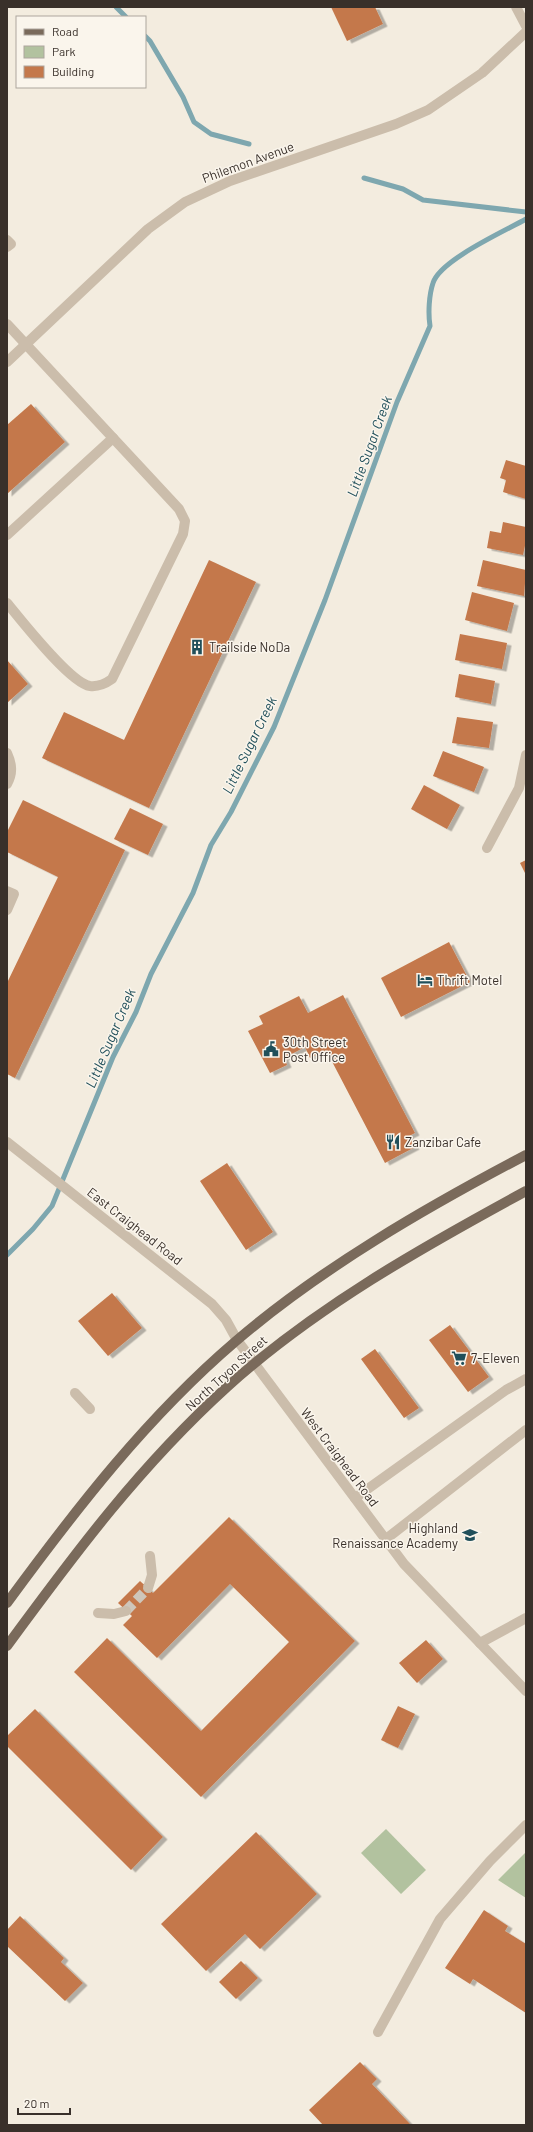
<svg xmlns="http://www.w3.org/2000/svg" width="533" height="2132" font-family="Barlow,sans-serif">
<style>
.green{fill:#b2c29f}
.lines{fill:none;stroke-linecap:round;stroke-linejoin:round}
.stream{stroke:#7ea7af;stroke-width:5}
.building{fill:#c4784b;filter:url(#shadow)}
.minor-tunnel{stroke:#cec6bb;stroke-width:10;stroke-dasharray:10 5;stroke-linecap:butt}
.minor{stroke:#cbbdab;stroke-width:10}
.major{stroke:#7a6a5b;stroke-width:10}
.labels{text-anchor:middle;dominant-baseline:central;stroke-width:3;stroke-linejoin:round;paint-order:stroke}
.street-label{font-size:13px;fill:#39302a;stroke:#faf5ec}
.poi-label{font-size:13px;fill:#39302a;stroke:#faf5ec;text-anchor:start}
.water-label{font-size:14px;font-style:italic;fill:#204f5a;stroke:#faf5ec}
</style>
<defs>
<filter id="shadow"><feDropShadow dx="4.5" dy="2.5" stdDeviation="0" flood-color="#0004"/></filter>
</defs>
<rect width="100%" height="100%" fill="#f3ecdf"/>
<g class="green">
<path d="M386,1829l40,41 -25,24 -40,-41z"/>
<path d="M526,1852v46l-28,-18z"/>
</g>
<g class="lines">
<g class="stream">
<path d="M116,7l10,10"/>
<path d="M145,36l5,5 33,56 11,25 17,12 38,10"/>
<path d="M364,178l39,11 20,11 103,12"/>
<path d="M7,1255l26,-26 19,-23 61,-149 23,-45 15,-38 42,-81 18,-48 20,-33 43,-85 51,-127 72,-198 33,-76c-2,-13 -1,-31 3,-43 7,-23 72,-52 93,-64"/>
</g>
</g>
<g class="building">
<path d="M331,7h44l8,17 -36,17z"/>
<path d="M31,404l34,38 -58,52v-69z"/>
<path d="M506,460l20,6v33l-23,-7 3,-12 -6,-2z"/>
<path d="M503,522l23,5v14l-3,14 -36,-7 3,-17 11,2z"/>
<path d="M209,560l47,22 -107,226 -107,-50 22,-46 60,28z"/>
<path d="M483,560l43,10 -2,26 -47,-10z"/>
<path d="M472,592l42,11 -7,28 -42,-11z"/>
<path d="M460,634l47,9 -5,26 -47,-9z"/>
<path d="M7,660l21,24 -21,19z"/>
<path d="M459,674l36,7 -4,23 -36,-7z"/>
<path d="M457,717l36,5 -4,26 -37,-5z"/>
<path d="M443,751l41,16 -10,25 -41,-16z"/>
<path d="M424,785l36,20 -13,24 -36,-20z"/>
<path d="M23,800l102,50 -110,228 -8,-4v-91l51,-106 -51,-25v-20z"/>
<path d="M130,808l33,16 -15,31 -34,-16z"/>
<path d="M526,860v15l-6,-12z"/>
<path d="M449,942l21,40 -69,35 -20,-39z"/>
<path d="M343,995l72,138 -6,3 6,11 -30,16 -59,-113 -16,8 -5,-11 -21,11 3,7 -17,8 -22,-42 15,-7 -4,-8 40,-20 9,17z"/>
<path d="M227,1163l46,69 -27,18 -46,-69z"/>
<path d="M112,1293l30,35 -34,28 -30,-35z"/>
<path d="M450,1325l39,52 -21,15 -39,-52z"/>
<path d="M375,1349l44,59 -15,10 -43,-59z"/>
<path d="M229,1517l126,124 -154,156 -127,-125 33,-34 94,93 88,-89 -59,-58 -73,74 -34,-33 9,-9 -14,-13 22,-22 13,12z"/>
<path d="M426,1640l17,19 -26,24 -18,-20z"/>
<path d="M398,1706l17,8 -17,34 -17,-8z"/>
<path d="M35,1709l128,128 -32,33 -124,-124v-10z"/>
<path d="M256,1832l61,62 -57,55 -15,-15 -39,37 -45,-47z"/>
<path d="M484,1910l24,16 -3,5 21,13v69l-53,-34 -3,5 -25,-16z"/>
<path d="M20,1916l44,42 -3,4 22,21 -18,18 -58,-55v-16z"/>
<path d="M241,1961l17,17 -22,21 -17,-17z"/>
<path d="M360,2062l17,17 -5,5 39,41h-88l-14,-15z"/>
</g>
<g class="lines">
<path class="minor-tunnel" d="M126,1611l22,-23"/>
<g class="minor">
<path d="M516,7l10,19"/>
<path d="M7,240l4,4 -4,3"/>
<path d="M7,324l172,185 6,12 -2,13 -71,145c-7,5 -13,8 -22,7 -20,-3 -68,-65 -83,-83"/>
<path d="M7,362l141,-133 37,-27 45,-21 166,-57 32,-14 54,-37 44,-41"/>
<path d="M7,535l106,-97"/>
<path d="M7,753c5,11 6,20 0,31"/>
<path d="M487,848l32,-60 7,-33"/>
<path d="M7,891l7,3 -7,16"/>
<path d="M7,1142l205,162 14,16 11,20 167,224 122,127"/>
<path d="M75,1393l15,16"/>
<path d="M355,1498l151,-108 20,-11"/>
<path d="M386,1539l140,-109"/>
<path d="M148,1588l4,-13 -2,-19"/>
<path d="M98,1613l16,1 12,-3"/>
<path d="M480,1643l46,-25"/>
<path d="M378,2032l62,-113 50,-58 36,-36"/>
</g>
<g class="major">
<path d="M7,1603c69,-94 140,-186 229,-262 85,-73 191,-134 290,-186"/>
<path d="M7,1646c69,-94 133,-180 220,-259 89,-80 194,-139 299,-196"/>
</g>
</g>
<defs>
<g id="building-bare" transform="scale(1.2)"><path d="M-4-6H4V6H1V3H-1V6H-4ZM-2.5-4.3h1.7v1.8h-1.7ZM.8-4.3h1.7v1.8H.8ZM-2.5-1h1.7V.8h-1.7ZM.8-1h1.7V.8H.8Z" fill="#204f5a" stroke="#faf5ec" stroke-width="2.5" paint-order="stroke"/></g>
<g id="hotel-bare" transform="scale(1.2)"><path d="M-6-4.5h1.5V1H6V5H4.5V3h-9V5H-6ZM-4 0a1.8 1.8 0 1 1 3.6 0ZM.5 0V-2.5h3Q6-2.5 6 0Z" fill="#204f5a" stroke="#faf5ec" stroke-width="2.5" paint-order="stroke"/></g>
<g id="civic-bare" transform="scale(1.2)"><path d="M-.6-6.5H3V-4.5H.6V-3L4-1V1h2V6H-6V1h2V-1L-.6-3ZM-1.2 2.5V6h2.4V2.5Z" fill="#204f5a" stroke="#faf5ec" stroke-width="2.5" paint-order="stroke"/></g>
<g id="restaurant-bare" transform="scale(1.2)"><path d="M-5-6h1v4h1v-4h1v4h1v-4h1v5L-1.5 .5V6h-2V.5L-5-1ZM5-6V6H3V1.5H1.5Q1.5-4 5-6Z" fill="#204f5a" stroke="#faf5ec" stroke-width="2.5" paint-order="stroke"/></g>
<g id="supermarket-bare" transform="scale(1.2)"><path d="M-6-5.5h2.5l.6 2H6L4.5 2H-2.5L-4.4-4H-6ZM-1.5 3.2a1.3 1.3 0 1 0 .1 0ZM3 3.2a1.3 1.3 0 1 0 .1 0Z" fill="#204f5a" stroke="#faf5ec" stroke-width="2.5" paint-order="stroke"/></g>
<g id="school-bare" transform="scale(1.2)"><path d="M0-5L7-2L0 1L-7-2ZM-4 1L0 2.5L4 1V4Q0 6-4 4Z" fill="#204f5a" stroke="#faf5ec" stroke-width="2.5" paint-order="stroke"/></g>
</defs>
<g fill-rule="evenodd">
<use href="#building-bare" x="197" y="647"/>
<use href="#hotel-bare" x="425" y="980"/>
<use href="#civic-bare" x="271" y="1049"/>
<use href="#restaurant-bare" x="393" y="1142"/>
<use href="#supermarket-bare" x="459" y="1358"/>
<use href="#school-bare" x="470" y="1535"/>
</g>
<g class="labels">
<g class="street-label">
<text transform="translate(248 162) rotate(-20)">Philemon Avenue</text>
<text transform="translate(135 1226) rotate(38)">East Craighead Road</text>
<text transform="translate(226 1373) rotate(-42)">North Tryon Street</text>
<text transform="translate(340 1457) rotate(53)">West Craighead Road</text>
</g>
<g class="poi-label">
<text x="209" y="647">Trailside NoDa</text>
<text x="437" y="980">Thrift Motel</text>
<text x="283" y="1042">30th Street<tspan x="283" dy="15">Post Office</tspan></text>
<text x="405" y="1142">Zanzibar Cafe</text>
<text x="471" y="1358">7-Eleven</text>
<text x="458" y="1528" text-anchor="end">Highland<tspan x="458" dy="15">Renaissance Academy</tspan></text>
</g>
<g class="water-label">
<text transform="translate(369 446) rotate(-70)">Little Sugar Creek</text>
<text transform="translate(249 745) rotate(-64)">Little Sugar Creek</text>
<text transform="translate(110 1038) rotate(-67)">Little Sugar Creek</text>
</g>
</g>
<rect width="533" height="2132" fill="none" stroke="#39302a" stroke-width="16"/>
<rect x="16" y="16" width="130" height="72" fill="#faf5ec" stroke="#ada69e"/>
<rect x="24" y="29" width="20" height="6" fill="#7a6a5b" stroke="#ada69e"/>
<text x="52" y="36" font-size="12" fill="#39302a">Road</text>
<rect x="24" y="46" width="20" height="12" fill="#b2c29f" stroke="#ada69e"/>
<text x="52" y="56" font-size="12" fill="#39302a">Park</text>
<rect x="24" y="66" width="20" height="12" fill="#c4784b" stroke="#ada69e"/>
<text x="52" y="76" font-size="12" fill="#39302a">Building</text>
<path d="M18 2108v6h52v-6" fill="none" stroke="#39302a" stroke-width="2"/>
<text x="24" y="2108" font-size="12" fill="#39302a" stroke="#faf5ec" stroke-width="3" paint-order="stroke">20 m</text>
</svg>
